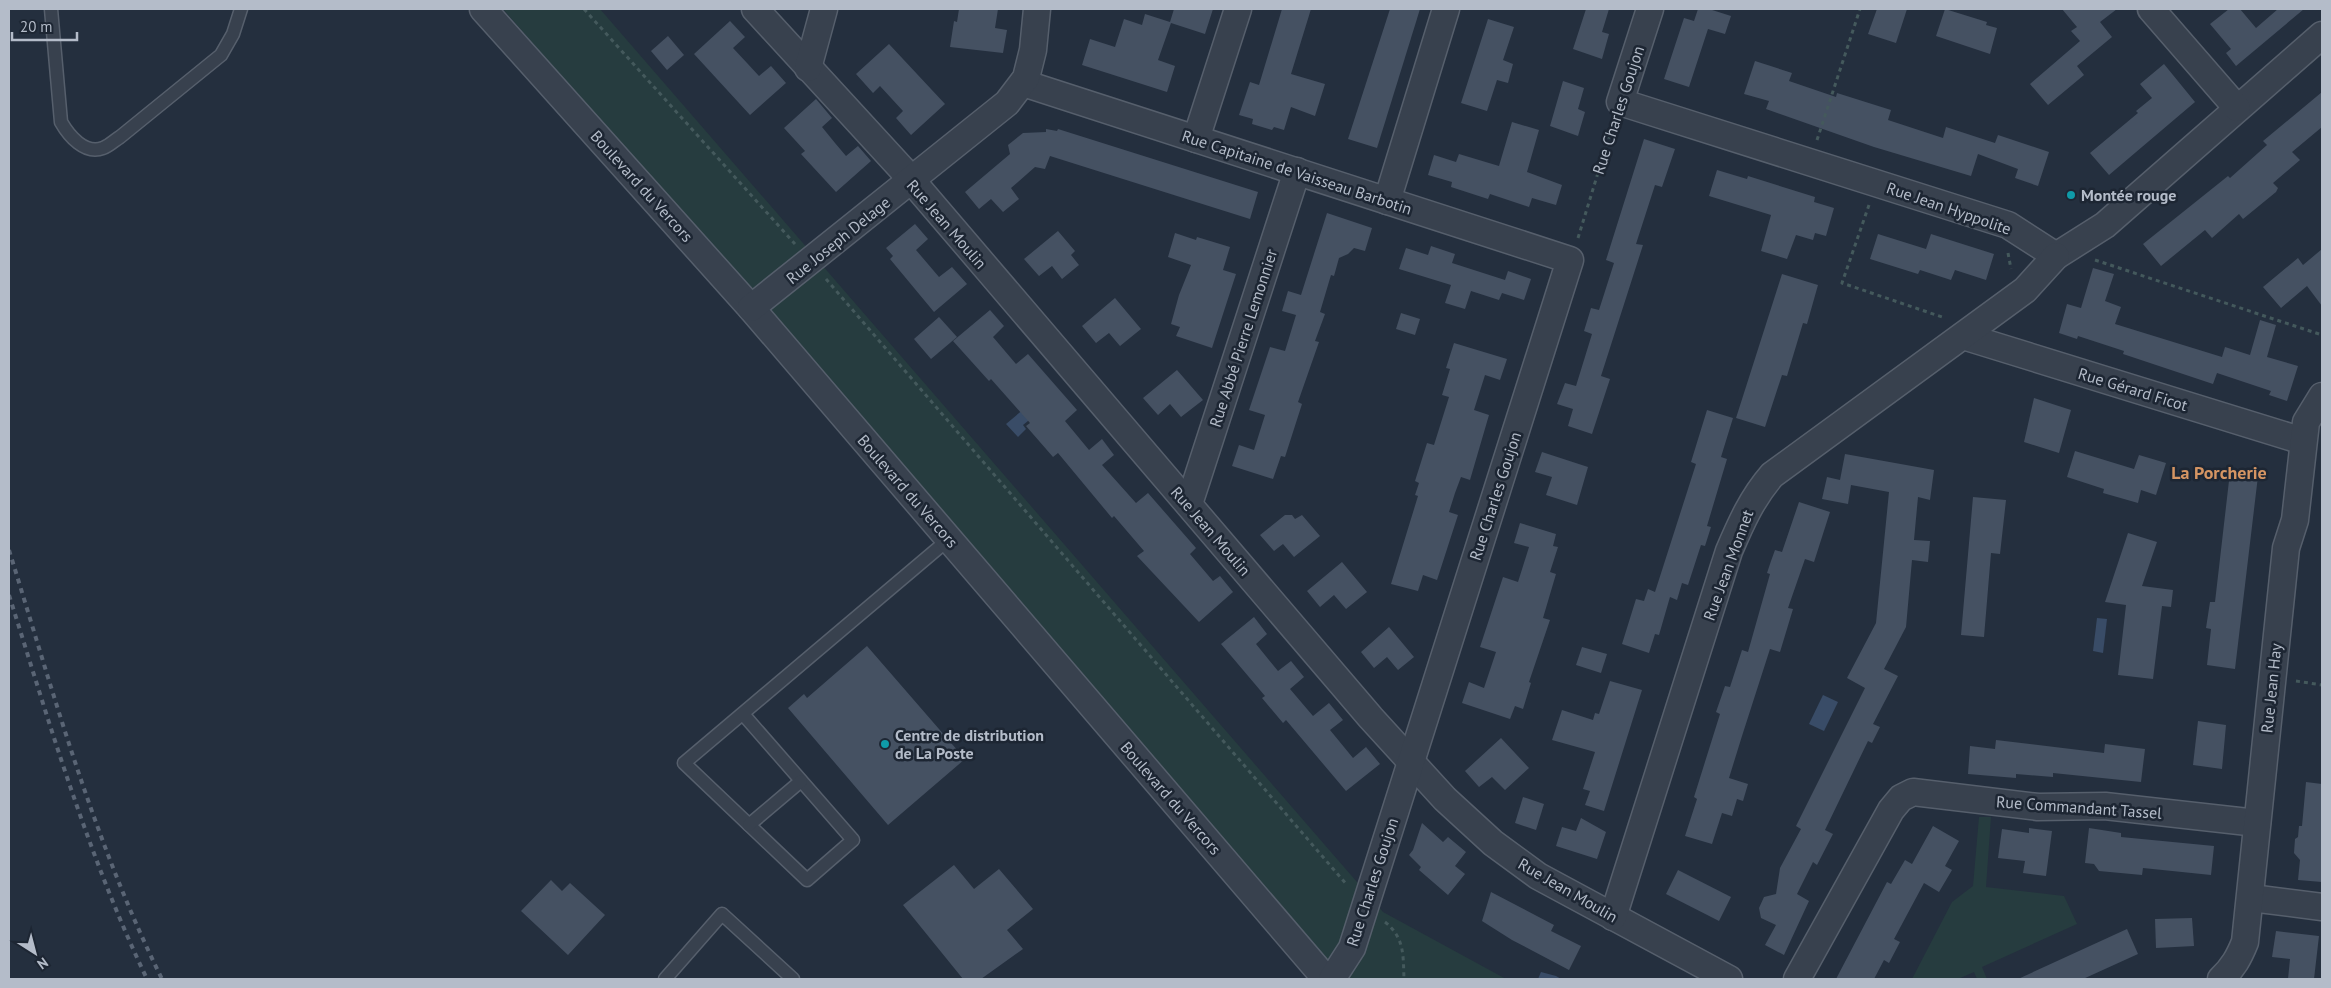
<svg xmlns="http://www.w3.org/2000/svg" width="2331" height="988" font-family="'PT Sans',sans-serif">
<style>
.green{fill:#263c3f}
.water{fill:#394c67}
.building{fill:#455162}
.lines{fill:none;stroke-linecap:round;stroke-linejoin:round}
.service-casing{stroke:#565f6c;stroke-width:15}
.minor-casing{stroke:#565f6c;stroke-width:29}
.path{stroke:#44595c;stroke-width:3;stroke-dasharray:4 4;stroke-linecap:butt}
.service{stroke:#38414e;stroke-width:12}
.minor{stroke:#38414e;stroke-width:26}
.rail{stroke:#5a6575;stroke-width:4;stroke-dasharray:5 5;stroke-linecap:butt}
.culture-dot{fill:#0f9aa8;stroke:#1d2633;stroke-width:2}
.labels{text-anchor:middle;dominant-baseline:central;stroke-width:5;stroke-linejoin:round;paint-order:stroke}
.street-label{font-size:16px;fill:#b4bcc9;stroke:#1d2633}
.poi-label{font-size:16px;font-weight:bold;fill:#b4bcc9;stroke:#1d2633;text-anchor:start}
.neighbourhood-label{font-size:18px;font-weight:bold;fill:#d59563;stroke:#1d2633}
</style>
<rect width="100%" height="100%" fill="#242f3e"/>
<g class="green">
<path d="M503,9h97l783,903 123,67h-163z"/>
<path d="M1979,817h12l-5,70 78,9 13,28 -95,43 5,12h-10l-3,-7 -16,7h-46l40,-77 21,-16z"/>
</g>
<g class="water">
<path d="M1031,403l8,9 -16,13 3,4 -8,8 -12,-13z"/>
<path d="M2097,618l10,1 -4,34 -10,-2z"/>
<path d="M1823,695l15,7 -14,29 -15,-7z"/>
<path d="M1541,972l15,4 5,3h-23z"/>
</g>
<g class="building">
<path d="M959,9h39l-3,19 12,2 -4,23 -53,-6 4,-26 3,1z"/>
<path d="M1174,9h39l-8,25 -34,-11 -13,37 17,6 -8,26 -85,-27 8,-26 25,8 9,-28 18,6 3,-11 25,8z"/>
<path d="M1282,9h29l-20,65 34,10 -10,32 -24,-9 -7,23 -10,-3 -2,3 -20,-6 1,-5 -14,-4 11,-33 9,3z"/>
<path d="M1390,9h30l-43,139 -29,-9z"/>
<path d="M1586,9h23l-7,23 7,2 -7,25 -29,-10z"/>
<path d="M1698,9h11l22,7 -6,18 -17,-5 -19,58 -25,-8 20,-61 10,3z"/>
<path d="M1877,9h30l-11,34 -28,-9z"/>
<path d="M1945,9l42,13 -1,3 11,3 -7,26 -54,-18z"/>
<path d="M2062,9h55l-17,13 12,15 -35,29 7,9 -36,30 -18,-21 50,-43 -9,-10 6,-4z"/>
<path d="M2229,9h11l16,19 22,-19h26l-68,57 -10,-13 5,-4 -21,-25z"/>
<path d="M1488,19l26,8 -11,33 10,4 -5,19 -11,-3 -10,31 -26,-8z"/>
<path d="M730,21l15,16 -12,11 14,15 12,13 12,-10 15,17 -36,32 -56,-61z"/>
<path d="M668,36l16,19 -17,15 -16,-19z"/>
<path d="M889,44l56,60 -34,31 -15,-17 7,-7 -23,-25 -7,7 -17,-19z"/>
<path d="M1755,61l37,12 -3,8 47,16 1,-4 54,17 -3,10 55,18 3,-11 49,16 3,-8 51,17 -11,34 -23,-8 3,-9 -40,-15 -7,22 -97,-29 -108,-38 3,-8 -25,-7z"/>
<path d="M2164,64l31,38 -86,73 -19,-22 48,-40 -2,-2 16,-13 -12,-14z"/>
<path d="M1563,81l21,7 -6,21 7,3 -7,24 -28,-10z"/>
<path d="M2322,92v35l-30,25 8,8 -27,23 5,5 -2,4 -33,27 -4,-5 -27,24 -7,-8 -44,36 -18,-22 85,-68 2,2 37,-33 -4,-4z"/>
<path d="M816,99l16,19 -10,9 13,16 11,13 12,-10 13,15 -35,31 -35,-38 4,-3 -21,-23z"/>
<path d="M1512,122l27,8 -12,42 35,13 -6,20 -24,-7 -3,9 -39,-13 -2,5 -37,-12 1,-5 -24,-7 6,-20 22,7 3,-8 40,12z"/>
<path d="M1046,129l11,2 1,-2 200,63 -8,27 -200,-63 -5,13 -10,-2 -24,21 8,11 -16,13 -12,-13 -12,10 -14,-17 45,-38 -2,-9 15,-12 23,-1z"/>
<path d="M1644,139l31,10 -13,38 -7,-2 -19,59 7,1 -42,131 9,3 -18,55 -24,-8 5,-17 -16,-5 8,-21 11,3 16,-52 -8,-3 7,-23 8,2 15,-47 -8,-3z"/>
<path d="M1717,170l30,9 1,-3 67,21 -1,5 20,6 -8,28 -11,-3 -2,7 -17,-5 -9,24 -26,-8 10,-36 -62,-19z"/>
<path d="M1327,213l45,15 -7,23 -11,-3 -6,6 -9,4 -5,18 -3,-1 -11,37 5,2 -10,27 4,1 -21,60 4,2 -17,53 -4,-1 -8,23 -41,-13 7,-21 15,5 11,-35 -16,-5 21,-63 15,4 11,-36 -14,-4 6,-20 13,4z"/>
<path d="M915,224l13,15 -12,11 23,27 13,-10 15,17 -33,28 -44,-53 3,-3 -7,-8z"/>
<path d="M1058,231l17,20 -4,4 8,10 -17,14 -10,-13 -13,10 -15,-17z"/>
<path d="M1175,233l21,7 1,-3 33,10 -7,23 13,4 -24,74 -36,-12 4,-9 -9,-3 8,-29 12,-30 -23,-8z"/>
<path d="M1878,234l48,15 5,-15 63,20 -8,26 -31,-10 -4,10 -31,-10 -2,4 -48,-15z"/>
<path d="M1431,246l24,8 -3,9 53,17 3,-9 23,8 -7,21 -22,-7 -3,7 -28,-9 -6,18 -20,-6 6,-18 -52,-16 7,-21 22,7z"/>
<path d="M2322,249v57l-15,-20 -26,22 -18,-21 35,-29 5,7z"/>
<path d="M2093,268l21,6 -9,27 16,6 -6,17 107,33 3,-10 25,8 10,-35 16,5 -9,32 31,9 -11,35 -18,-6 2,-4 -54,-18 -4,11 -90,-30 1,-3 -46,-15 -1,3 -18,-6 8,-29 14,4z"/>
<path d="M1782,274l36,11 -11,39 -4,-1 -16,53 -5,-1 -17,52 -29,-9z"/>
<path d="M1115,298l26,31 -21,17 -11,-13 -13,10 -14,-17z"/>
<path d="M990,310l14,16 -11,11 23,27 12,-10 49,56 -12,11 24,29 13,-11 12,16 -12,10 34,38 12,-10 48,55 -6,6 23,27 7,-5 13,16 -34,30 -62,-66 7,-5 -30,-35 -2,2 -54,-65 -5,4 -27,-31 4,-3 -39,-44 -2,2 -36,-40z"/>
<path d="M1401,313l19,6 -5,16 -19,-6z"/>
<path d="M939,317l18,20 -26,22 -17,-20z"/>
<path d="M1454,343l53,16 -7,21 -15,-5 -11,35 15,5 -19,65 -9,-3 -6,16 -6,19 9,3 -21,65 -14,-5 -5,16 -27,-7 27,-88 -3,-1 4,-12 -4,-2 12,-38 7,2 15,-48 -7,-2 8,-26 -4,-1z"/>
<path d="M1177,370l26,30 -22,17 -11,-13 -12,11 -15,-17z"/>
<path d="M2034,398l37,12 -12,43 -35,-11z"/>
<path d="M1707,410l26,8 -12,39 6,2 -20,67 4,1 -6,19 -4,-1 -13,40 -6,-2 -5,17 -7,-3 -11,38 -4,-1 -6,19 -27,-9 14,-45 8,2 4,-12 7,3 41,-128 -5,-2z"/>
<path d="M2075,451l59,18 5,-14 27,8 -10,32 -15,-5 -3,13 -35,-10 1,-4 -37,-12z"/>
<path d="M1542,452l46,15 -11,38 -31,-10 6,-18 -17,-5z"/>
<path d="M1845,454l89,16 -4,30 -12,-3 -4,43 16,1 -2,21 -16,-2 -6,67 -22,42 14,7 -25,48 7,3 -8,16 -4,-2 -43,89 8,4 -16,31 -4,-3 -16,32 12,7 -25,54 -19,-10 11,-20 -15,-7 -2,-10 5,-11 12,-3 4,-26 21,-39 -5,-3 69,-138 -18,-10 29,-55 13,-131 -38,-7 -3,19 -26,-5 5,-22 13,3z"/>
<path d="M2230,472l28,4 -23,193 -28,-4 4,-36 -5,-1 4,-26h5z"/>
<path d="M1973,497l33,3 -6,54 -9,-1 -7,84 -23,-2z"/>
<path d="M1799,502l31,10 -16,50 -9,-3 -17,49 5,1 -13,43 -10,-3 -28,87 -13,42 19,6 -5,17 -6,-2 -5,17 -10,-3 -10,31 -27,-8 12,-37 -3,-2 26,-83 -4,-2 9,-26 5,1 12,-37 6,2 22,-78 -3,-1 4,-12 4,-11 7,2z"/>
<path d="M1285,515h7l3,4 7,-4 18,21 -26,21 -11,-13 -9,7 -14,-16z"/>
<path d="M1520,523l36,11 -3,12 5,1 -8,25 6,2 -13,44 7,2 -21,62 2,1 -8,26 -8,-3 -5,13 -48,-16 7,-21 15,6 12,-36 -16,-5 23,-70 15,5 11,-35 -15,-4z"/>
<path d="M2128,533l29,9 -15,44 31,4 -2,17 -9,-1 -9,73 -35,-4 8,-70 -21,-3z"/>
<path d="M1342,562l25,30 -21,17 -12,-14 -14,12 -13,-16z"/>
<path d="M1254,617l13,17 -11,10 22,27 13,-10 13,16 -14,12 23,27 16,-13 14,17 -13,10 23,28 13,-11 14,17 -34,27 -60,-71 -3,3 -21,-25 3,-2 -44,-52z"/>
<path d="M1389,627l25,30 -16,13 -11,-13 -13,11 -13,-16z"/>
<path d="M867,646l98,113 -77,66 -100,-117 16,-14 3,4z"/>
<path d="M1582,647l25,7 -6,19 -25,-8z"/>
<path d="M1610,681l32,9 -38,121 -19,-6 5,-14 -7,-2 12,-37 -43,-12 10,-30 31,10 2,-7 4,1z"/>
<path d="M2198,721l28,4 -4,44 -29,-4z"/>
<path d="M1501,738l28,30 -24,22 -13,-13 -13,10 -14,-16z"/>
<path d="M1996,740l108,13 1,-9 40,5 -4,33 -88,-9v4l-37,-3v4l-48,-4 2,-28 25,3z"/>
<path d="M2306,782l16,2v98l-24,-2 2,-20 -6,-7 1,-14 3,-2 1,-11h3z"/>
<path d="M1523,797l21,7 -8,26 -21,-7z"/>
<path d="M1581,818l25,14 -9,27 -41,-13 6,-19 14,4z"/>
<path d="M1422,823l21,19 5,-5 18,15 -11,14 10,8 -17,21 -29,-25 2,-3 -12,-12 4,-5z"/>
<path d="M1933,826l26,15 -14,25 7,4 -13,22 -15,-9 -30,56 6,3 -11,21 -5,-3 -10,19h-38l51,-97 4,2 14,-24 7,4z"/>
<path d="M2029,828l23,3 -6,45 -23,-3 2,-12 -27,-3 4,-29 27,4z"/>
<path d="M2089,828l32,5v4l93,9 -3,29 -68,-7 -1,7 -43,-4 -5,-7 -9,-1z"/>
<path d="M954,865l20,24 25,-20 34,40 -26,21 16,19 -42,30h-18l-60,-74z"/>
<path d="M1678,870l53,27 -12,24 -53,-27z"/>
<path d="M551,880l11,11 8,-8 35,32 -37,40 -47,-44z"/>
<path d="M1491,892l63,33 -3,6 30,15 -12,24 -57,-30 -30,-19z"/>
<path d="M2192,918l2,28 -38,2 -1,-29z"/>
<path d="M2127,929l11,25 -55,25h-65z"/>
<path d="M2276,931l43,5 -5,43h-26l2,-20 -18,-2z"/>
</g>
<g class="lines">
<g class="service-casing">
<g id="service">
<path d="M51,9l10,113c8,14 24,33 42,26 6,-2 12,-8 17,-11l101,-82 12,-21 8,-25"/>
<path d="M743,714l110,126 -46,40 -123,-117 265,-224"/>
<path d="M749,825l52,-44"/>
<path d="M665,979l57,-65 71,65"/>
</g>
</g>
<g class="minor-casing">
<g id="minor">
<path d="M483,9l268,299 575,671"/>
<path d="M755,9l146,159 470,550 74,81 48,44 45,33 191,103"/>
<path d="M1650,9l-30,93 388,123 48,31 49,-31 217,-190"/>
<path d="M2151,9l86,99"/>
<path d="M808,68l16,-59"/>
<path d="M1023,83l547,177 -218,688 -20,31"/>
<path d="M1196,139l42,-130"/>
<path d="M1387,201l59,-192"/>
<path d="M751,308l256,-205 19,-25 7,-28 4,-41"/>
<path d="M1963,336l340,105"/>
<path d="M1189,504l108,-333"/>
<path d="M2251,898l71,9"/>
<path d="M1613,917l116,-366c12,-28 23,-53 43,-76l253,-185 31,-34"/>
<path d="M1797,979l94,-169 10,-12 12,-6 125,15 67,-1 152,17"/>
<path d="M2221,979c12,-11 18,-22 24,-37l41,-394 9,-28 11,-98 16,-26"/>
</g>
</g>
<g class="path">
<path d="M584,9l211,235"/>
<path d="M1817,140l43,-131"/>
<path d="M1869,205l-27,78 103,35"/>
<path d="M1578,238l35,-114"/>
<path d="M2008,253l3,16"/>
<path d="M2095,260l227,75"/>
<path d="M826,279l521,606"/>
<path d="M2296,681l26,4"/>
<path d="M1385,922c20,16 18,34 19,57"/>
</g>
<use href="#service" class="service"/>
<use href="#minor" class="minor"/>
<g class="rail">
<path d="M9,550c45,145 85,292 153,429"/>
<path d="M9,595c41,130 79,261 138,384"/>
</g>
</g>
<g class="culture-dot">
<circle cx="2071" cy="195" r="5"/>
<circle cx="885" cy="744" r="5"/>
</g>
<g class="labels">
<g class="street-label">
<text transform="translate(1618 110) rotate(-72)">Rue Charles Goujon</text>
<text transform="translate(1297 172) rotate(18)">Rue Capitaine de Vaisseau Barbotin</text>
<text transform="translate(642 186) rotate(48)">Boulevard du Vercors</text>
<text transform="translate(1949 208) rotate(19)">Rue Jean Hyppolite</text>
<text transform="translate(947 224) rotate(49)">Rue Jean Moulin</text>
<text transform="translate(838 240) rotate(-39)">Rue Joseph Delage</text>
<text transform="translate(1243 338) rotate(-72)">Rue Abbé Pierre Lemonnier</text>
<text transform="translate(2133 389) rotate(17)">Rue Gérard Ficot</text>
<text transform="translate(908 491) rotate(49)">Boulevard du Vercors</text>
<text transform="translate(1495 496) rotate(-72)">Rue Charles Goujon</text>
<text transform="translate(1211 531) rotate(49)">Rue Jean Moulin</text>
<text transform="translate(1728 565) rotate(-70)">Rue Jean Monnet</text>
<text transform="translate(2271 688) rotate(-84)">Rue Jean Hay</text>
<text transform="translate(1171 798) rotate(49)">Boulevard du Vercors</text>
<text transform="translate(2079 807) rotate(4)">Rue Commandant Tassel</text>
<text transform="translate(1372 882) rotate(-72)">Rue Charles Goujon</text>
<text transform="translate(1568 890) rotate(30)">Rue Jean Moulin</text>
</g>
<g class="poi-label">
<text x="2081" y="195">Montée rouge</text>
<text x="895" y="735">Centre de distribution<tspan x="895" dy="18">de La Poste</tspan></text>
</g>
<g class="neighbourhood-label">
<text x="2219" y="472">La Porcherie</text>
</g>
</g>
<rect width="2331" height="988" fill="none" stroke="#b4bcc9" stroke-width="20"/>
<g transform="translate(35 953) rotate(144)" stroke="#1d2633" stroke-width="4" paint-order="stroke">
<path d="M0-4L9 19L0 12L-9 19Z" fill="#b4bcc9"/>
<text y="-8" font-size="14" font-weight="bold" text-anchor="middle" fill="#b4bcc9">N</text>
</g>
<path d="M12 32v8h65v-8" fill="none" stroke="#b4bcc9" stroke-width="2.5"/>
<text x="20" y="32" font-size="15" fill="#b4bcc9" stroke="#1d2633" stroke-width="4" paint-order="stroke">20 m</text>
</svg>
